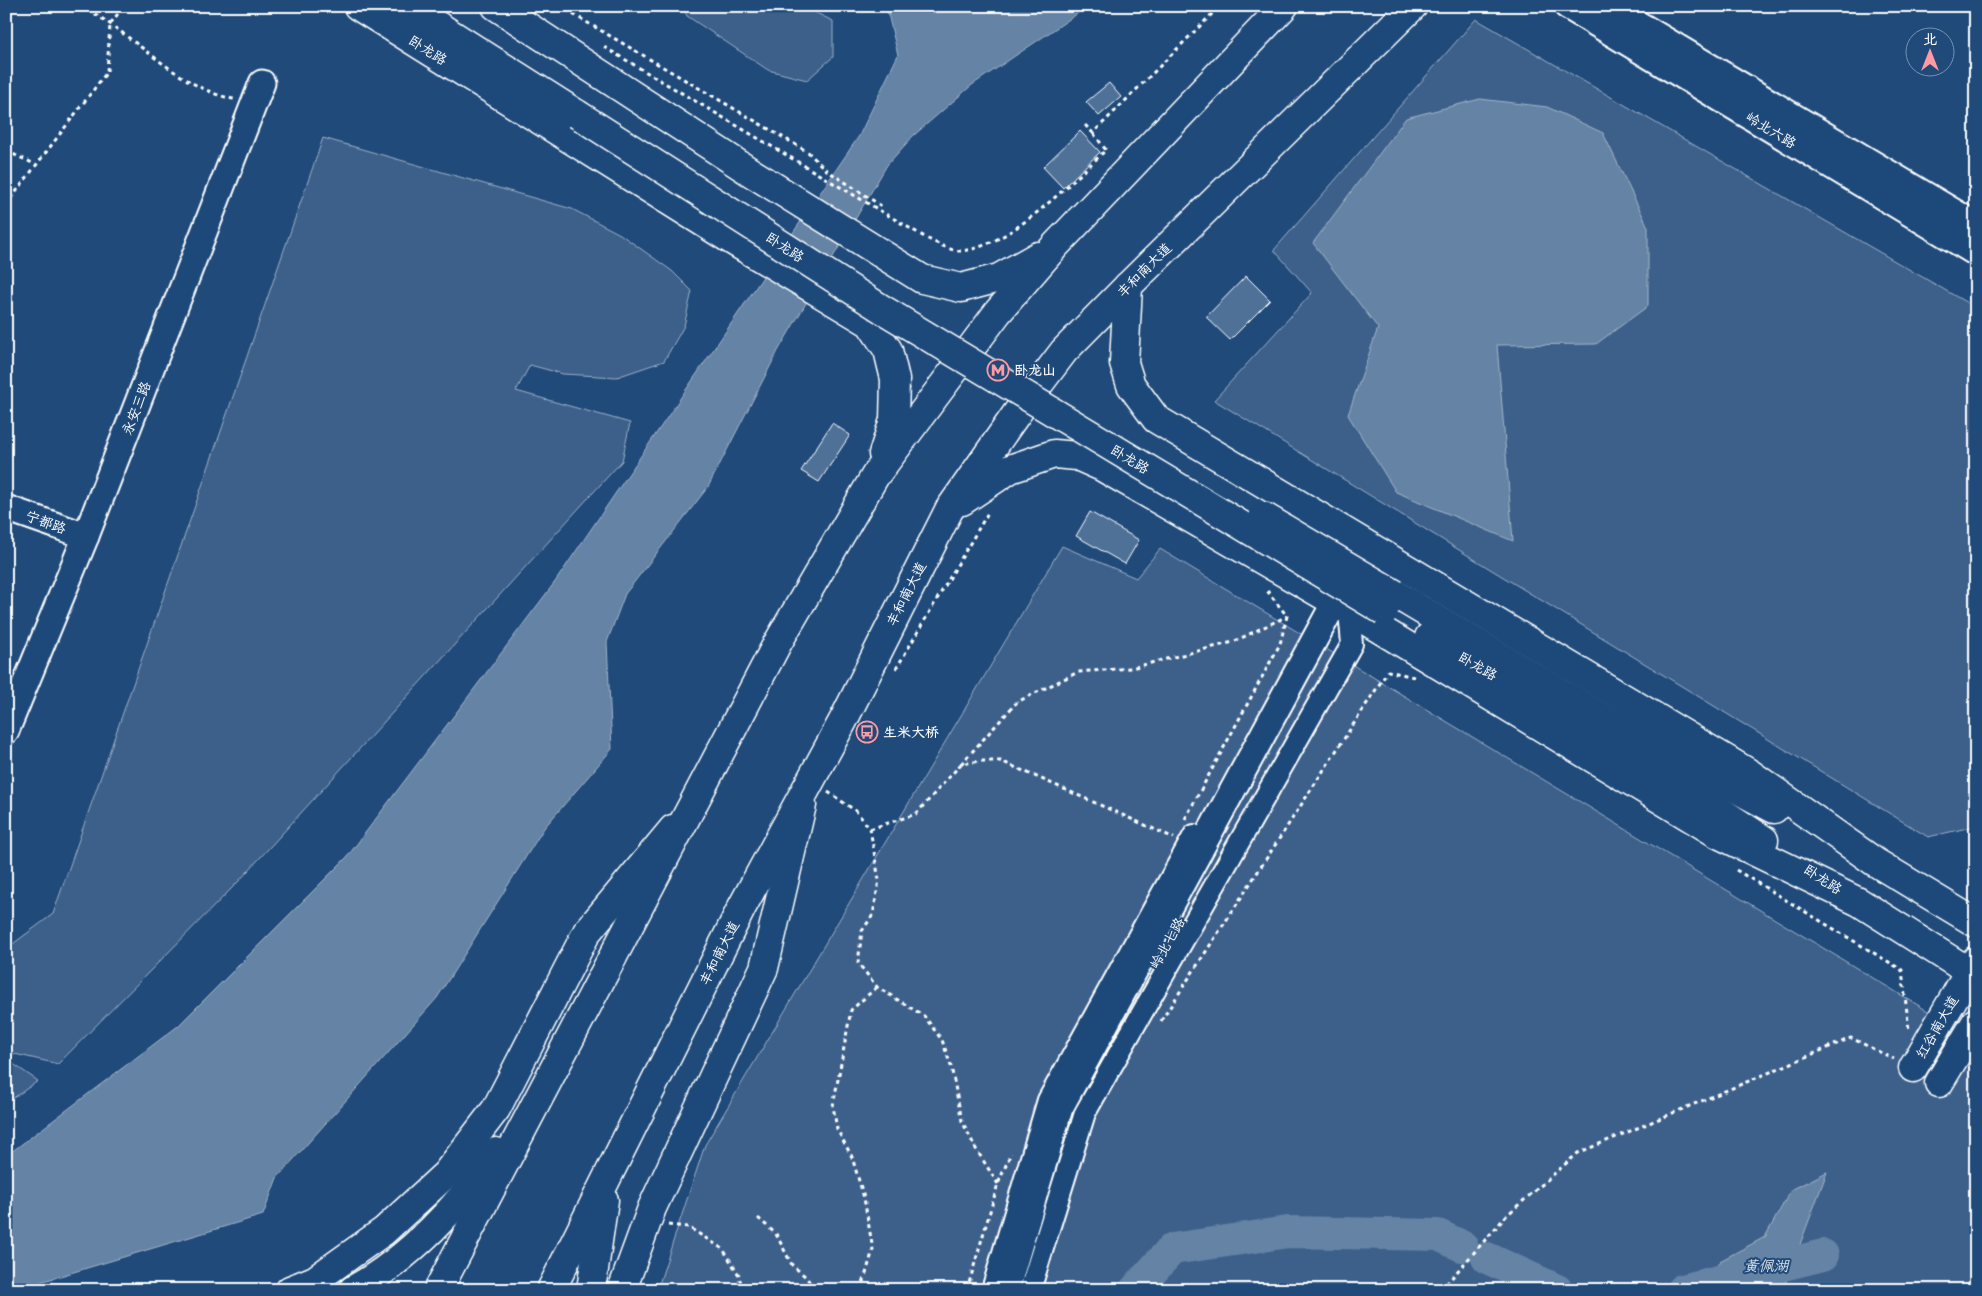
<svg xmlns="http://www.w3.org/2000/svg" width="1982" height="1296" font-family="Delius,'LXGW WenKai TC',sans-serif">
<style>
.green{fill:#3c618b;stroke:#9eb0c5}
.water{fill:#6583a4;stroke:#a3b5c8}
.lines{fill:none;stroke-linecap:round;stroke-linejoin:round}
.river{stroke:#6583a4;stroke-width:32}
.building{fill:#507197;stroke:#fff}
.minor-casing{stroke:#fff;stroke-width:24}
.tertiary-casing{stroke:#fff;stroke-width:29}
.secondary-casing{stroke:#fff;stroke-width:31}
.primary-casing{stroke:#fff;stroke-width:31}
.path{stroke:#fff;stroke-width:3;stroke-dasharray:4 4;stroke-linecap:butt}
.minor{stroke:#1f4a7a;stroke-width:20}
.tertiary{stroke:#1f4a7a;stroke-width:25}
.secondary{stroke:#1f4a7a;stroke-width:28}
.primary{stroke:#1f4a7a;stroke-width:28}
.primary-bridge-casing{stroke:#fff;stroke-width:31;stroke-linecap:butt}
.primary-bridge{stroke:#1f4a7a;stroke-width:28}
.labels{text-anchor:middle;dominant-baseline:central;stroke-width:4;stroke-linejoin:round;paint-order:stroke}
.street-label{font-size:14px;fill:#fff;stroke:#1f4a7a}
.poi-label{font-size:14px;font-weight:bold;fill:#fff;stroke:#1f4a7a;text-anchor:start}
.water-label{font-size:15px;font-style:italic;fill:#d8e0e8;stroke:#1f4a7a}
</style>
<rect width="100%" height="100%" fill="#1f4a7a"/>
<filter id="ink" filterUnits="userSpaceOnUse"><feTurbulence type="fractalNoise" baseFrequency=".02" numOctaves="2"/><feDisplacementMap in="SourceGraphic" scale="10" xChannelSelector="R" yChannelSelector="G"/><feConvolveMatrix kernelMatrix="1 2 1 2 8 2 1 2 1" color-interpolation-filters="sRGB"/></filter>
<g filter="url(#ink)">
<g class="green">
<path d="M682,6h134l-2,6 19,9v36l-26,23 -39,-10 -81,-54z"/>
<path d="M1476,19l500,289v518l-48,11 -714,-437 98,-107 -38,-43z"/>
<path d="M323,138l249,71 48,25 52,37 20,20 -8,35 -20,35 -47,16 -54,-3 -33,-9 -14,26 114,32 -8,38 -384,421 -180,182 -52,-12v-103l47,-35z"/>
<path d="M1062,546l74,32 24,-29 816,491v250h-1319l48,-145z"/>
<path d="M6,1059l32,22 -32,22z"/>
</g>
<g class="water">
<path d="M886,6h198l-7,8 -105,71 -59,51 -26,29 -109,186 -70,136 -83,107 -18,48 5,107 -68,79 -107,170 -160,180 -14,37 -249,75h-8v-134l172,-130 169,-169 208,-275 304,-446 39,-81z"/>
<path d="M1480,99l67,8 56,26 45,94v79l-52,38 -99,1 16,196 -117,-49 -48,-77 30,-87 -65,-85 93,-125z"/>
<path d="M1827,1172l-44,118h-83l20,-29 45,-24 26,-47z"/>
</g>
<g class="lines">
<g class="river">
<path d="M1487,1258l70,32"/>
<path d="M1135,1290l37,-41 116,-17 150,3 24,11"/>
<path d="M1682,1290l141,-35"/>
</g>
</g>
<g class="building">
<path d="M1109,83l12,14 -22,19 -13,-14z"/>
<path d="M1080,131l20,21 -37,36 -20,-21z"/>
<path d="M1246,276l24,24 -40,40 -24,-23z"/>
<path d="M832,423l18,12 -31,47 -18,-11z"/>
<path d="M1090,512l49,28 -14,24 -49,-28z"/>
</g>
<g class="lines">
<g class="minor-casing">
<g id="minor">
<path d="M992,1290l56,-190 146,-265"/>
<path d="M1030,1290l55,-177 267,-469 -3,-33"/>
</g>
</g>
<g class="tertiary-casing">
<g id="tertiary">
<path d="M1567,6l409,247"/>
<path d="M1608,6l368,219"/>
<path d="M6,508l80,28"/>
<path d="M6,731l80,-195 176,-453"/>
<path d="M1006,1290l54,-182 275,-506"/>
</g>
</g>
<g class="secondary-casing">
<g id="secondary">
<path d="M1913,1068l63,-108"/>
<path d="M1939,1083l37,-61"/>
<path d="M290,1290l25,-10 69,-49 62,-57 50,-65 91,-177 86,-103"/>
<path d="M622,1290l30,-82 112,-240 38,-163"/>
</g>
</g>
<g class="primary-casing">
<g id="primary">
<path d="M358,6l375,235 137,82 18,27 7,29 -1,41 -11,34"/>
<path d="M407,6l170,108"/>
<path d="M496,6l256,167 170,106 39,9 38,-10 39,-22"/>
<path d="M1128,286l-4,77 7,22 25,34 593,354 126,89 101,61"/>
<path d="M962,501l48,-32 44,-15 23,2 25,11 233,135 383,232 141,68 117,74"/>
<path d="M1395,594l210,125 169,90"/>
<path d="M1429,637l253,149 82,54"/>
<path d="M353,1290c57,-32 107,-85 143,-138"/>
<path d="M438,1290l339,-646 98,-168 123,-164 57,-66 229,-240"/>
<path d="M551,1290l191,-383 102,-188 105,-209 68,-97 47,-62 64,-65 285,-280"/>
<path d="M591,1290l13,-90"/>
</g>
</g>
<g class="path">
<path d="M81,6c49,25 100,84 153,93"/>
<path d="M559,6l249,146 17,17 58,38"/>
<path d="M604,47l324,192c9,4 23,12 32,12 49,-3 111,-69 146,-101l-13,-17"/>
<path d="M1085,125l8,8 127,-127"/>
<path d="M6,151l31,14"/>
<path d="M6,205l101,-133 3,-48 14,-18"/>
<path d="M896,669l93,-158"/>
<path d="M961,764l56,-62 61,-30 53,-4 102,-26 54,-26"/>
<path d="M828,792l28,19 14,18 9,51 -6,35 -11,16 -4,32 19,24 47,29 18,24 9,26 11,55 14,28 22,35"/>
<path d="M1185,819l95,-175 7,-28 -22,-28"/>
<path d="M870,829l46,-15 45,-50 20,-3h20l173,77"/>
<path d="M1736,870l166,100 7,60"/>
<path d="M1161,1021l227,-350 26,6"/>
<path d="M758,1218l18,16 16,31 14,12 9,13"/>
<path d="M668,1225l20,2 35,22 16,26 3,15"/>
<path d="M861,1290l12,-40 -9,-52 -12,-41 -15,-28 -4,-23 18,-96 26,-23"/>
<path d="M967,1290l31,-106 13,-31"/>
<path d="M1441,1290l66,-75 71,-62 273,-115 43,21"/>
</g>
<use href="#minor" class="minor"/>
<use href="#tertiary" class="tertiary"/>
<use href="#secondary" class="secondary"/>
<use href="#primary" class="primary"/>
<g class="primary-bridge-casing">
<g id="primary-bridge">
<path d="M577,114l305,195 502,302"/>
<path d="M1263,516l132,78"/>
</g>
</g>
<use href="#primary-bridge" class="primary-bridge"/>
</g>
</g>
<defs>
<g id="metro-ring" transform="scale(1.125)"><circle r="9.5" fill="#1f4a7a" stroke="#ff9aa2" stroke-width="1.5"/><path d="M-5.5 5V-5H-3L0 0L3-5H5.5V5H3V-.5L0 4L-3-.5V5Z" fill="#ff9aa2"/></g>
<g id="bus-ring" transform="scale(1.125)"><circle r="9.5" fill="#1f4a7a" stroke="#ff9aa2" stroke-width="1.5"/><path d="M-5-6H5V4H4V6H2V4H-2V6H-4V4H-5ZM-3.5-4V0h7V-4ZM-3.5 1.2v1.5H-2V1.2ZM2 1.2v1.5H3.5V1.2Z" fill="#ff9aa2"/></g>
</defs>
<g fill-rule="evenodd">
<use href="#metro-ring" x="998" y="370"/>
<use href="#bus-ring" x="867" y="732"/>
</g>
<g class="labels">
<g class="street-label">
<text transform="translate(428 50) rotate(32)">卧龙路</text>
<text transform="translate(1771 130) rotate(31)">岭北六路</text>
<text transform="translate(785 247) rotate(33)">卧龙路</text>
<text transform="translate(1144 270) rotate(-45)">丰和南大道</text>
<text transform="translate(136 408) rotate(-69)">永安三路</text>
<text transform="translate(1130 459) rotate(31)">卧龙路</text>
<text transform="translate(46 522) rotate(20)">宁都路</text>
<text transform="translate(906 594) rotate(-63)">丰和南大道</text>
<text transform="translate(1478 666) rotate(30)">卧龙路</text>
<text transform="translate(1823 879) rotate(33)">卧龙路</text>
<text transform="translate(1167 943) rotate(-61)">岭北七路</text>
<text transform="translate(719 953) rotate(-63)">丰和南大道</text>
<text transform="translate(1937 1027) rotate(-60)">红谷南大道</text>
</g>
<g class="poi-label">
<text x="1014" y="370">卧龙山</text>
<text x="883" y="732">生米大桥</text>
</g>
<g class="water-label">
<text x="1766" y="1265">黄佩湖</text>
</g>
</g>
<rect width="1982" height="1296" fill="none" stroke="#1f4a7a" stroke-width="25"/>
<rect x="12" y="12" width="1957" height="1271" fill="none" stroke="#fff" stroke-width="2" filter="url(#ink)"/>
<g transform="translate(1930 52)"><circle r="24" fill="#1f4a7a" stroke="#7992af"/>
<path d="M0-4L9 19L0 12L-9 19Z" fill="#ff9aa2"/>
<text y="-8" font-size="14" font-weight="bold" text-anchor="middle" fill="#ffffff">北</text>
</g>
</svg>
